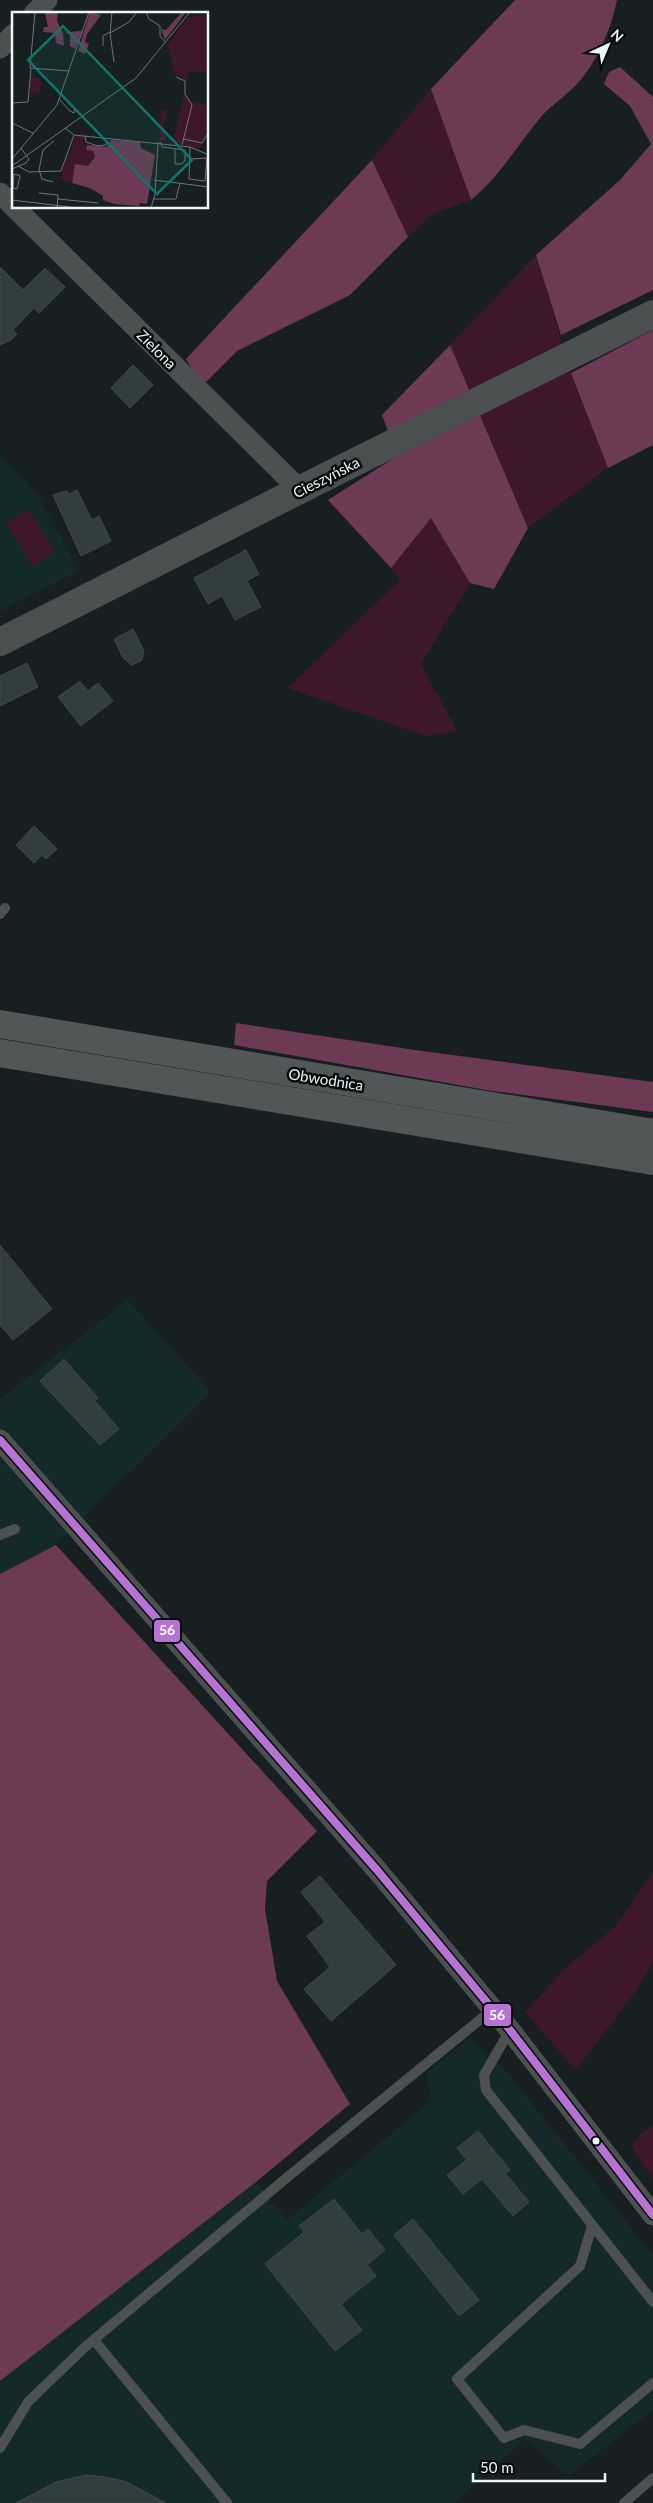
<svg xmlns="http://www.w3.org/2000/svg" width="653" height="2503" font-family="Lato,sans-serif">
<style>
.built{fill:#13292a}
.green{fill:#3f172d}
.forest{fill:#6d3a55}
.building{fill:#313e40;stroke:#414748}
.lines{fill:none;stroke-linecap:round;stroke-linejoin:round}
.lane{stroke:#4c5050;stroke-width:10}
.street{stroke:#4c5050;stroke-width:21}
.secondary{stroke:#4c4f50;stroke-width:28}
.primary{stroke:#535656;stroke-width:28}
.bus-1-casing{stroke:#050a0b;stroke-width:11}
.bus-1{stroke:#b673d3;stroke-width:8}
.bus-dot{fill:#edf6f7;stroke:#050a0b;stroke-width:2}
.labels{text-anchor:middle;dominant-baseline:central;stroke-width:5;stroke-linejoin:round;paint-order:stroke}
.street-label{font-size:15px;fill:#edf6f7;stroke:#050a0b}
.inset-road{fill:none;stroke:#6d7576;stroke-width:1}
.view{fill:#0f766e;fill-opacity:0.15;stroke:#0f766e;stroke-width:2.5}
.inset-edge{fill:none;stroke:#edf6f7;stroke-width:2.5}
.line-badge{stroke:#050a0b;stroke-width:2}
.badge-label{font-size:14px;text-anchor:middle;font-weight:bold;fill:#fff}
</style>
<rect width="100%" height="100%" fill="#181f20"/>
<g class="built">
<path d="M0,454l38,41 41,76 -79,40z"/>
<path d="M128,1300l83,92 -155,153 -56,29v-175z"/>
<path d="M470,2037l36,34 147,184v155l-85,66 -43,-37 -71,64h-454v-122l256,-199 31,38 145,-120 -6,-27z"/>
</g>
<g class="green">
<path d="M431,89l40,111 -39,14 -24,23 -36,-77z"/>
<path d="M536,255l35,118 37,95 -80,60 -78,-183z"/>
<path d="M28,509l27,43 -22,14 -27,-43z"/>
<path d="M431,517l39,66 -49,81 36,67 -31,5 -138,-48 113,-109 -10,-11z"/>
<path d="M653,1872v90l-15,26 -62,82 -51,-58 44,-47 46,-38z"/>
<path d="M653,2125v54l-22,-33 14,-16z"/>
</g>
<g class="forest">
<path d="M515,0h102c-6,29 -20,63 -41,85 -11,12 -26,21 -36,33 -23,28 -41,59 -69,82l-40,-111z"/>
<path d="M620,67l33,30v193l-92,45 -25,-80 84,-75 31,-36 -21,-38 -26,-22 5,-12z"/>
<path d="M372,160l36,77 -58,58 -113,56 -35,35 -16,-27z"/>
<path d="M653,330v115l-45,23 -37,-95z"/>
<path d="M450,345l78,183 -34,61 -24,-6 -39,-65 -40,50 -63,-68 69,-44 -15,-41z"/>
<path d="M236,1023l179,27 238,32v30l-161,-21 -258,-46z"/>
<path d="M56,1545l261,286 -50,50 -2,28 12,72 73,123 -94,78 -256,199v-807z"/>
</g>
<g class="building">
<path d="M0,267l23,23 22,-22 20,19 -26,26 -5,-5 -21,22 4,4 -6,6 -11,5z"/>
<path d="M133,365l20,20 -23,23 -19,-20z"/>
<path d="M77,490l15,30 7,-4 12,25 -30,15 -28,-61 14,-4 2,3z"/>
<path d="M246,550l13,24 -12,7 14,26 -26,13 -13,-24 -14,8 -14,-26z"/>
<path d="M133,629l11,22 -2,9 -10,5 -9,-7 -9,-19z"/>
<path d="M27,663l11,24 -38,19v-30z"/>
<path d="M80,681l8,10 10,-8 15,18 -32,25 -23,-29z"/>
<path d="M34,826l23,23 -11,10 -4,-4 -8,8 -18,-18z"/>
<path d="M0,1245l52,64 -39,31 -13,-15z"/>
<path d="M64,1359l34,39 -3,3 24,28 -19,16 -60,-64z"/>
<path d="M320,1876l76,89 -65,56 -27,-32 26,-22 -23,-31 18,-14 -24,-30z"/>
<path d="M478,2131l32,39 -5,3 24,29 -16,14 -31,-37 -19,15 -16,-19 20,-15 -10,-12z"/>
<path d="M334,2199l28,35 6,-5 17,21 -18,15 9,11 -35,28 21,26 -27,21 -70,-87 39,-32 -5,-6z"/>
<path d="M413,2219l66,81 -20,16 -65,-81z"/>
<path d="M86,2475l20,2 21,5 39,21h-150l40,-21z"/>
</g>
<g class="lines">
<g class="lane">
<path d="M0,914l5,-6"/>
<path d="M0,1535l15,-6"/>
<path d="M510,2030l-26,45 2,15 167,212"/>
<path d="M592,2226l-12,40 -123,113 47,59 20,-8 56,14 73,-61"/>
<path d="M94,2340l133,163"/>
<path d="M0,2448l28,-46 57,-55 205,-172 203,-166"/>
<path d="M624,2503l29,-25"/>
</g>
<g class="street">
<path d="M34,14l13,-14"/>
<path d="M0,48l14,-14"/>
<path d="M0,193l14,14"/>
<path d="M15,208l285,282"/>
<path d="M0,1440l377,430 133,160 143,185"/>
</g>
<path class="secondary" d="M0,642l337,-171 316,-157"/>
<g class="primary">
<path d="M0,1024l653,109"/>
<path d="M0,1053l653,108"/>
</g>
<g class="bus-1-casing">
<path id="bus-1" d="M0,1440l377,430 133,160 143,185"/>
</g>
<use href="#bus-1" class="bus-1"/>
</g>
<circle class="bus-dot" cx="596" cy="2141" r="4.5"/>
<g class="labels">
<g class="street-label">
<text transform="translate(157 349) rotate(45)">Zielona</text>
<text transform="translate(326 477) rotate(-27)">Cieszyńska</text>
<text transform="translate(326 1079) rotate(9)">Obwodnica</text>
</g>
</g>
<g transform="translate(12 12)">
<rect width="196" height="196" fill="#181f20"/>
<path d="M193,3l3,2v56l-20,-2 -1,13 -3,-6 -9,-3 -7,-30 20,-28zM19,65l8,1 3,6 -4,10 -8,-1zM172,81l8,9 14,3 2,4v17l-8,23 -27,-7zM157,95l-5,14 2,20h-6l1,-32 4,2zM63,124h8l3,14 6,1 3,6 -7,9 -13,-2 -3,19 -11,-2 2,-16 8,-14z" fill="#3f172d"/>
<path d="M33,0h13l-1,9 6,12 1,13 -8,-3 -1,-10 -12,-1 1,-5h4zM78,0l11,3 -14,19 -2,8 4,2 -4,10 -7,-3zM170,0h4l-21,28 -4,-11 5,1zM70,19l-7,18 -5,-3v-12l-5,-2zM99,128l29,2 1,6 14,7 -8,49 -7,-1 -1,3 -24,-2 -12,-4v-4l-13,-8 -18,-5 3,-19 13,2 7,-9 -2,-6 -7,-1 1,-5 20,2z" fill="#6d3a55"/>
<path class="inset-road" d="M23,0l-5,56 39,3M100,0l-2,21 4,29M134,0l3,7 11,7v10l5,6M98,21l19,-11 8,-10M91,34v-10l7,-4M164,65l9,4v13l7,11 -10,40M47,87l11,12 4,2 1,-5M0,91l16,-1 3,-33M0,111l21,10M53,116l9,7 116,12 19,8M73,124l1,6 12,4 8,-1 2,-4M172,127l18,4 6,-10M148,130l2,5 15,2 8,1v11l-4,3h-6v-15M178,135l-1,32 16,2 2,-23 -16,1M9,136l8,11 -3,4M0,147l45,-54 32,-93M0,154l124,-88 54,-66M6,154l11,6 32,-1 13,-36M0,157l14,-6M0,162l7,1 1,1 -3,13 -4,-1 1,-13M142,168l55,7M41,170l-11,-3 -3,-9 4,-20 11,-9M27,181l19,2 -1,13M46,187l40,4M142,187h22l4,-16M0,188l66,8M139,196l4,-14 3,-52"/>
<path class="view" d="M51,14l129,134 -35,34 -129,-134z"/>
<rect width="196" height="196" class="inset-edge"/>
</g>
<g class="line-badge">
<rect x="153" y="1619" width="28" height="24" rx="5" fill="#b673d3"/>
<rect x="483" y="2003" width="29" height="24" rx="5" fill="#b673d3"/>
</g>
<g class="badge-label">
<text x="167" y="1635">56</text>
<text x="497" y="2020">56</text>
</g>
<g transform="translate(608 45) rotate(44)" stroke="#050a0b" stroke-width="4" paint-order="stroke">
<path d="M0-4L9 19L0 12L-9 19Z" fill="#edf6f7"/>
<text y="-8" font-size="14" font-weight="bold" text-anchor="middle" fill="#edf6f7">N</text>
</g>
<path d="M473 2473v8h132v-8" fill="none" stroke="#edf6f7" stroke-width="2.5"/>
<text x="480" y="2473" font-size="15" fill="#edf6f7" stroke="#050a0b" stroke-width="4" paint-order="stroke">50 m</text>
</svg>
